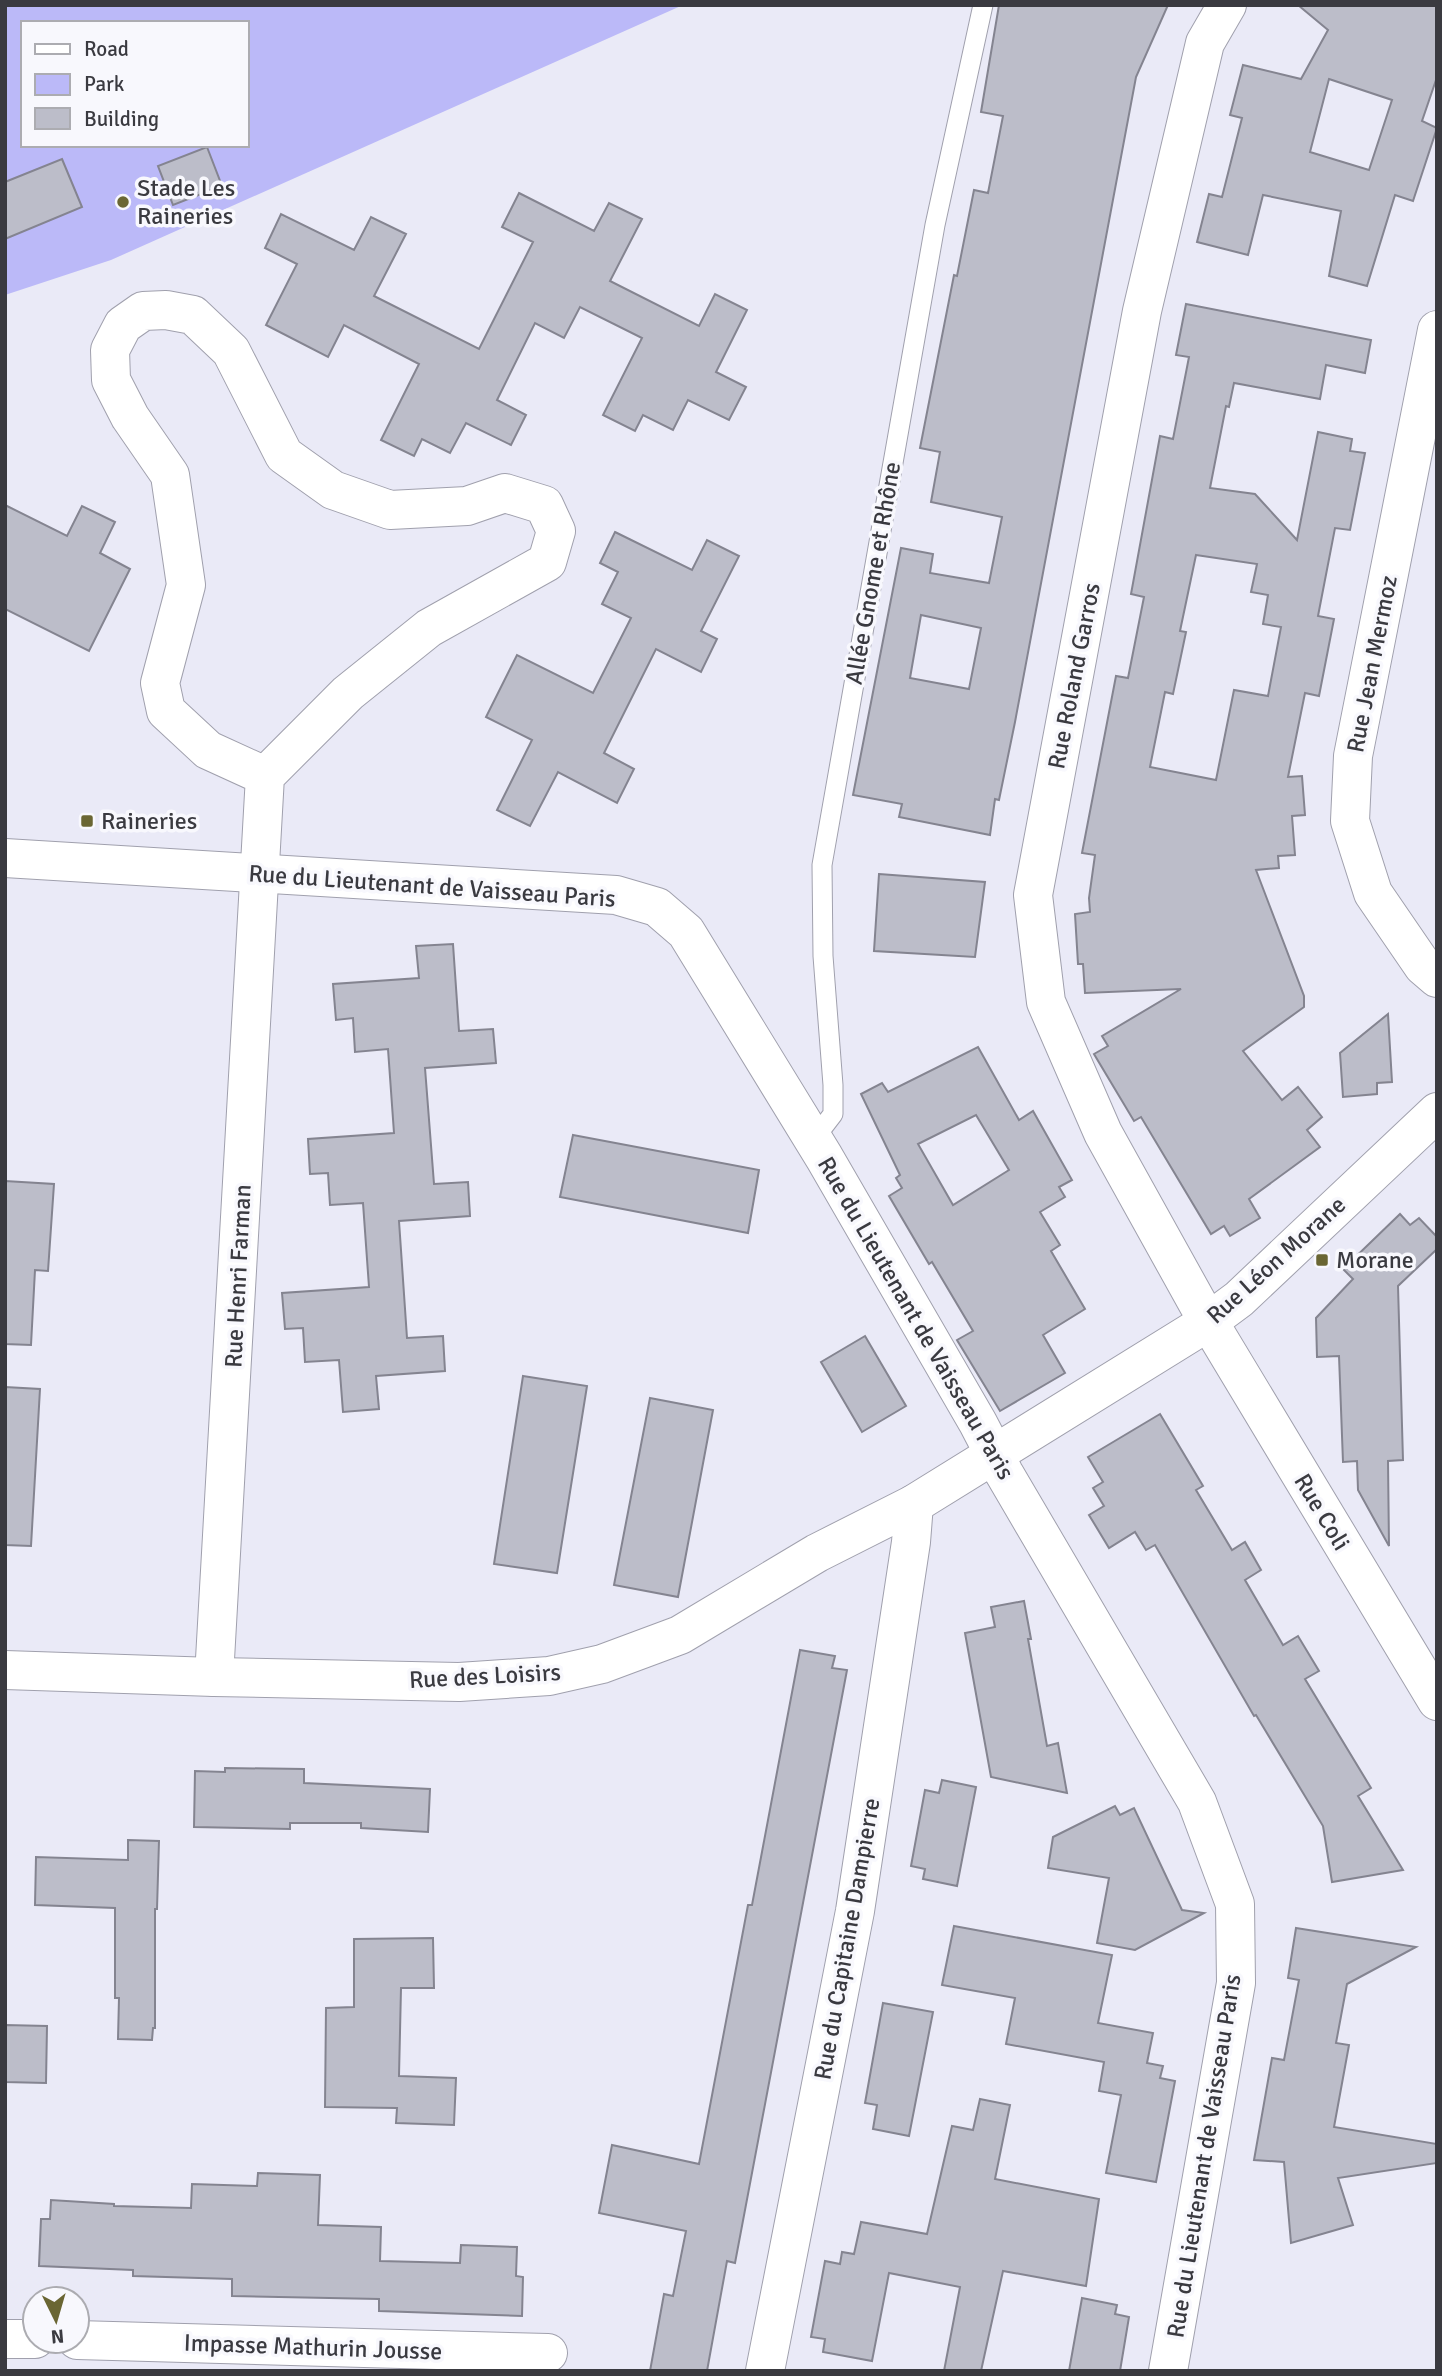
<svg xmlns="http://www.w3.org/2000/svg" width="1442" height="2376" font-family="Signika,sans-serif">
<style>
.green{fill:#bbb9f8;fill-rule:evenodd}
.building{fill:#bcbdc9;stroke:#848490;stroke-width:2;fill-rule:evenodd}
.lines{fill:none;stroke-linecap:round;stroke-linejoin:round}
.lane-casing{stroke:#a0a0ad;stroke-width:21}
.street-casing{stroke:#a0a0ad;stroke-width:40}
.lane{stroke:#fff;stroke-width:19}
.street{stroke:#fff;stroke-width:38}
.poi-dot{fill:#6a6633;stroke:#f8f8fd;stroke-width:2.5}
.labels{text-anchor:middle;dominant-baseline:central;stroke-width:7;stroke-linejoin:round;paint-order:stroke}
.poi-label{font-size:24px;fill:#3a3a40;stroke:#f8f8fd;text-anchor:start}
.street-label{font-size:24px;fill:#3a3a40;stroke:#f8f8fd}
</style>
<rect width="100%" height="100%" fill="#eaeaf7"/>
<path class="green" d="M5,5h678l-572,255 -106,35zM23,23h224v122h-224z"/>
<g class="building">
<path d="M999,5h169l-32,72 -121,645 -16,78 -4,-1 -5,36 -91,-18 3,-13 -49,-9 48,-247 32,6 -3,19 59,10 13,-66 -71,-15 9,-50 -20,-4 34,-173 3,1 17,-86 14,3 15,-77 -22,-4zM921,615l60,13 -12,61 -59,-11z"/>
<path d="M1298,5h139v72l-15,44 15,7 -24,73 -18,-6 -28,91 -38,-10 12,-65 -78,-16 -15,60 -51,-13 12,-48 13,3 20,-79 -12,-3 13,-50 58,14 27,-49zM1329,79l63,21 -23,70 -59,-18z"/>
<path d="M207,147l15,39 -49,19 -15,-39z"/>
<path d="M62,159l20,48 -77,32v-57z"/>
<path d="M519,193l75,38 15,-28 33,16 -32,62 89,45 16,-32 32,16 -31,62 30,15 -17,33 -41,-20 -15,30 -30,-15 -8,16 -32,-16 39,-77 -62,-31 -16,31 -29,-15 -38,77 29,15 -15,30 -45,-22 -16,30 -28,-14 -8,17 -33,-16 38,-76 -75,-39 -16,32 -62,-32 31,-61 -32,-16 16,-34 73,36 17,-33 35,17 -32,62 105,53 54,-107 -31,-15z"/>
<path d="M1186,304l185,36 -6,33 -39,-8 -6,34 -86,-16 -5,24 -3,-1 -16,82 45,6 42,46 21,-108 34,7 -2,12 15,2 -15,77 -15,-2 -17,88 16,3 -15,77 -14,-3 -17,84 14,-1 3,39 -13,1 3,39 -17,1 1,12 -23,2 48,126v11l-61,44 39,49 16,-13 24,30 -15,13 13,17 -71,52 11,19 -30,18 -6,-10 -13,8 -70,-117 -7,4 -40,-67 14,-8 -6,-10 79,-47 -96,4 -2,-29h-5l-3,-50 15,-2 -1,-14 6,-43 -13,-2 34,-177 12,2 16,-81 -13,-3 29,-158 13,3 16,-82 -13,-2zM1196,555l61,9 -6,28 17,3 -5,29 18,3 -13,69 -34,-6 -18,90 -66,-13 15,-75 8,2 13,-62 -6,-1z"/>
<path d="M5,505l62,31 15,-30 33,16 -15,31 30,16 -41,82 -84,-42z"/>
<path d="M615,532l77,38 15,-30 32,16 -38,75 16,8 -16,33 -45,-23 -52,104 30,16 -17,34 -59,-31 -28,54 -33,-16 35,-70 -46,-23 31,-62 76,38 38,-75 -29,-14 16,-32 -18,-9z"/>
<path d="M879,874l106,8 -10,75 -101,-6z"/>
<path d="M453,944l6,87 34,-2 3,34 -71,5 9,116 34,-2 2,34 -71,5 8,117 36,-2 2,35 -69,5 3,33 -36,3 -4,-52 -34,2 -2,-34 -18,1 -3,-36 87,-6 -6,-84 -33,2 -2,-32 -18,1 -2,-35 86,-6 -6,-84 -33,3 -2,-34 -17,2 -3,-36 86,-6 -3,-32z"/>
<path d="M1388,1014l4,68 -15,1v11l-34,3 -3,-44z"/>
<path d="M978,1047l41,73 14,-9 39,69 -13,7 6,10 -25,15 20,33 -9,6 34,58 -42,26 22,38 -65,38 -43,-71 16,-9 -41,-69 -3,2 -40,-68 13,-8 -6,-10 4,-3 -39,-81 21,-11 6,9zM976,1115l33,55 -56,35 -35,-61z"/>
<path d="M573,1135l186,35 -11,63 -188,-36z"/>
<path d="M5,1181l49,3 -6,87 -13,-1 -4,75 -26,-1z"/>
<path d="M1400,1214l10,11 9,-7 18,19v12l-39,37 5,174 -15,1 1,85 -31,-56 -1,-29 -14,1 -4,-106 -22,1 -1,-39 37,-39 -10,-10z"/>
<path d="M865,1336l41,70 -44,26 -41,-70z"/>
<path d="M523,1376l64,10 -30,187 -63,-9z"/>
<path d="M5,1387l35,2 -9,157 -26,-1z"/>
<path d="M650,1398l63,12 -35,187 -64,-12z"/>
<path d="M1160,1414l43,72 -7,4 36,60 13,-8 16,28 -16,10 38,65 15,-9 21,35 -14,8 66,109 -13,8 45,74 -71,12 -9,-56 -67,-111 -2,1 -99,-171 -9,5 -11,-18 -26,16 -20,-33 15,-9 -11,-18 10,-6 -15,-25z"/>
<path d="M1024,1601l7,38h-3l19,107 11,-3 9,50 -76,-16 -26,-144 30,-6 -4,-20z"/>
<path d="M800,1650l35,6 -3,12 15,2 -112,593 -8,-2 -20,110h-57l14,-77 9,2 13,-65 -87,-18 13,-68 87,19 49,-259h4z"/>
<path d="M225,1768l79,1v14l126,6 -2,43 -67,-4v-5h-71v6l-96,-2 1,-56 30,1z"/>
<path d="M942,1780l34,7 -19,99 -34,-7 2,-10 -14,-3 14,-76 14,3z"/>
<path d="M1115,1806l5,9 14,-7 48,102 22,3 -69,37 -38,-7 12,-65 -61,-10 5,-31z"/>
<path d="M128,1840l31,1 -2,68h-2v119h-2l-1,12 -34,-1 1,-41h-4v-90l-80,-3 1,-48 92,3z"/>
<path d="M954,1926l158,29 -14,68 55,10 -6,30 16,3 -3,12 15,3 -19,101 -50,-9 15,-78 -22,-4 5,-29 -98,-18 9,-46 -73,-13z"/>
<path d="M1296,1928l120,19 -69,37 -11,59 13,2 -15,82 103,17v19l-99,15 15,47 -62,18 -7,-81 -30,-2 18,-102 12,2 15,-80 -11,-2z"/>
<path d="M433,1938l1,50h-33l-2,88 57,2 -2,47 -58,-2 1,-15 -72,-1 1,-99 28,-1v-68z"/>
<path d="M883,2003l50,9 -24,124 -36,-7 4,-24 -12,-2z"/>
<path d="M5,2025l42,1 -1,57 -41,-1z"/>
<path d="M980,2099l30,6 -15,74 104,20 -13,87 -83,-15 -22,100h-37l16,-84 -71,-14 -17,88 -49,-9 2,-13 -14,-2 14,-76 15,3 2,-12 12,2 7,-32 66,12 25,-108 21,4z"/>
<path d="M258,2173l62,2 -2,50 63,2 -1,34 80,2 1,-18 56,2 -1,29 7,1 -1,39 -143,-5v-12l-147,-3v-17l-99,-3v-6l-94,-4 2,-47h9l1,-19 63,4v2l77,2 1,-24 65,2z"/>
<path d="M1082,2298l35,7 -2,9 14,3 -9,54h-51z"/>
</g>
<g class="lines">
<g class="lane-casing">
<path id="lane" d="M813,1140l20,-26v-29l-10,-129 -1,-91 113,-640 48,-220"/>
</g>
<g class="street-casing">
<g id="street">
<path d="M1227,5l-22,38 -63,268 -109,584 13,107 57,131 95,171 239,397"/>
<path d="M1437,330l-84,426 -3,65 23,72 50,73 14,12"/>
<path d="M5,858l611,37 41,12 29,25 138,225 154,266 26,50 193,329 38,102 1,79 -68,388"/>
<path d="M5,1670l209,7 245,5 90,-6 53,-12 78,-29 137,-82 97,-49 294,-182 31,-23 198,-187"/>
<path d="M214,1677l51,-901 83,-83 81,-65 118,-66 9,-31 -12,-26 -39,-12 -38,13 -77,4 -57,-20 -49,-35 -53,-104 -38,-36 -27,-5 -23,1 -20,14 -13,25 1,30 19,37 40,58 16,110 -26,98 6,28 42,39 57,26"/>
<path d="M5,2339h30"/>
<path d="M77,2340l471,13"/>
<path d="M765,2371l90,-460 56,-369 3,-38"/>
</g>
</g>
<use href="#lane" class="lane"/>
<use href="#street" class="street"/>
</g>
<g class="poi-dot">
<circle cx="123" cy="202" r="7"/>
<rect x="80" y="814" width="14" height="14" rx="3.5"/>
<rect x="1315" y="1253" width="14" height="14" rx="3.5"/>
</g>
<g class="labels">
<g class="poi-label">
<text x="137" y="188">Stade Les<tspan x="137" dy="28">Raineries</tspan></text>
<text x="101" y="821">Raineries</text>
<text x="1336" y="1260">Morane</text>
</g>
<g class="street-label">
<text transform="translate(873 573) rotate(-80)">Allée Gnome et Rhône</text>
<text transform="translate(1372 664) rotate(-79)">Rue Jean Mermoz</text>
<text transform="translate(1074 676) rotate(-79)">Rue Roland Garros</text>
<text transform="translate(432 886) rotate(4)">Rue du Lieutenant de Vaisseau Paris</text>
<text transform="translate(1276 1260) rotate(-42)">Rue Léon Morane</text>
<text transform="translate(238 1276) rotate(-87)">Rue Henri Farman</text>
<text transform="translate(916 1318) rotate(60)">Rue du Lieutenant de Vaisseau Paris</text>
<text transform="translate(1322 1512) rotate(59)">Rue Coli</text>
<text transform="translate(485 1676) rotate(-3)">Rue des Loisirs</text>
<text transform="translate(847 1939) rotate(-80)">Rue du Capitaine Dampierre</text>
<text transform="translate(1204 2156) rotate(-81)">Rue du Lieutenant de Vaisseau Paris</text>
<text transform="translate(313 2347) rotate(2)">Impasse Mathurin Jousse</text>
</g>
</g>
<rect width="1442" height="2376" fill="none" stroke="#3a3a40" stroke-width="14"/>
<rect x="21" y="21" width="228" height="126" fill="#f8f8fd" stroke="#acacb1" stroke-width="2"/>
<rect x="35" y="44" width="35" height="10" fill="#ffffff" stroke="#acacb1" stroke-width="2"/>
<text x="84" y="56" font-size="21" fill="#3a3a40">Road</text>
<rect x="35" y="74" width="35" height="21" fill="#bbb9f8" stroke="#acacb1" stroke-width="2"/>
<text x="84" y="91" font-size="21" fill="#3a3a40">Park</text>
<rect x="35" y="108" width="35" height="21" fill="#bcbdc9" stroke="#acacb1" stroke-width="2"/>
<text x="84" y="126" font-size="21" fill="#3a3a40">Building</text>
<g transform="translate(56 2320) rotate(175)"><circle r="33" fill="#f8f8fd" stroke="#acacb1" stroke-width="2"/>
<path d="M0-5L12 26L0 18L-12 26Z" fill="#6a6633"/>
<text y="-10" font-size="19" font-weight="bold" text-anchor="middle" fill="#3a3a40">N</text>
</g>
</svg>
